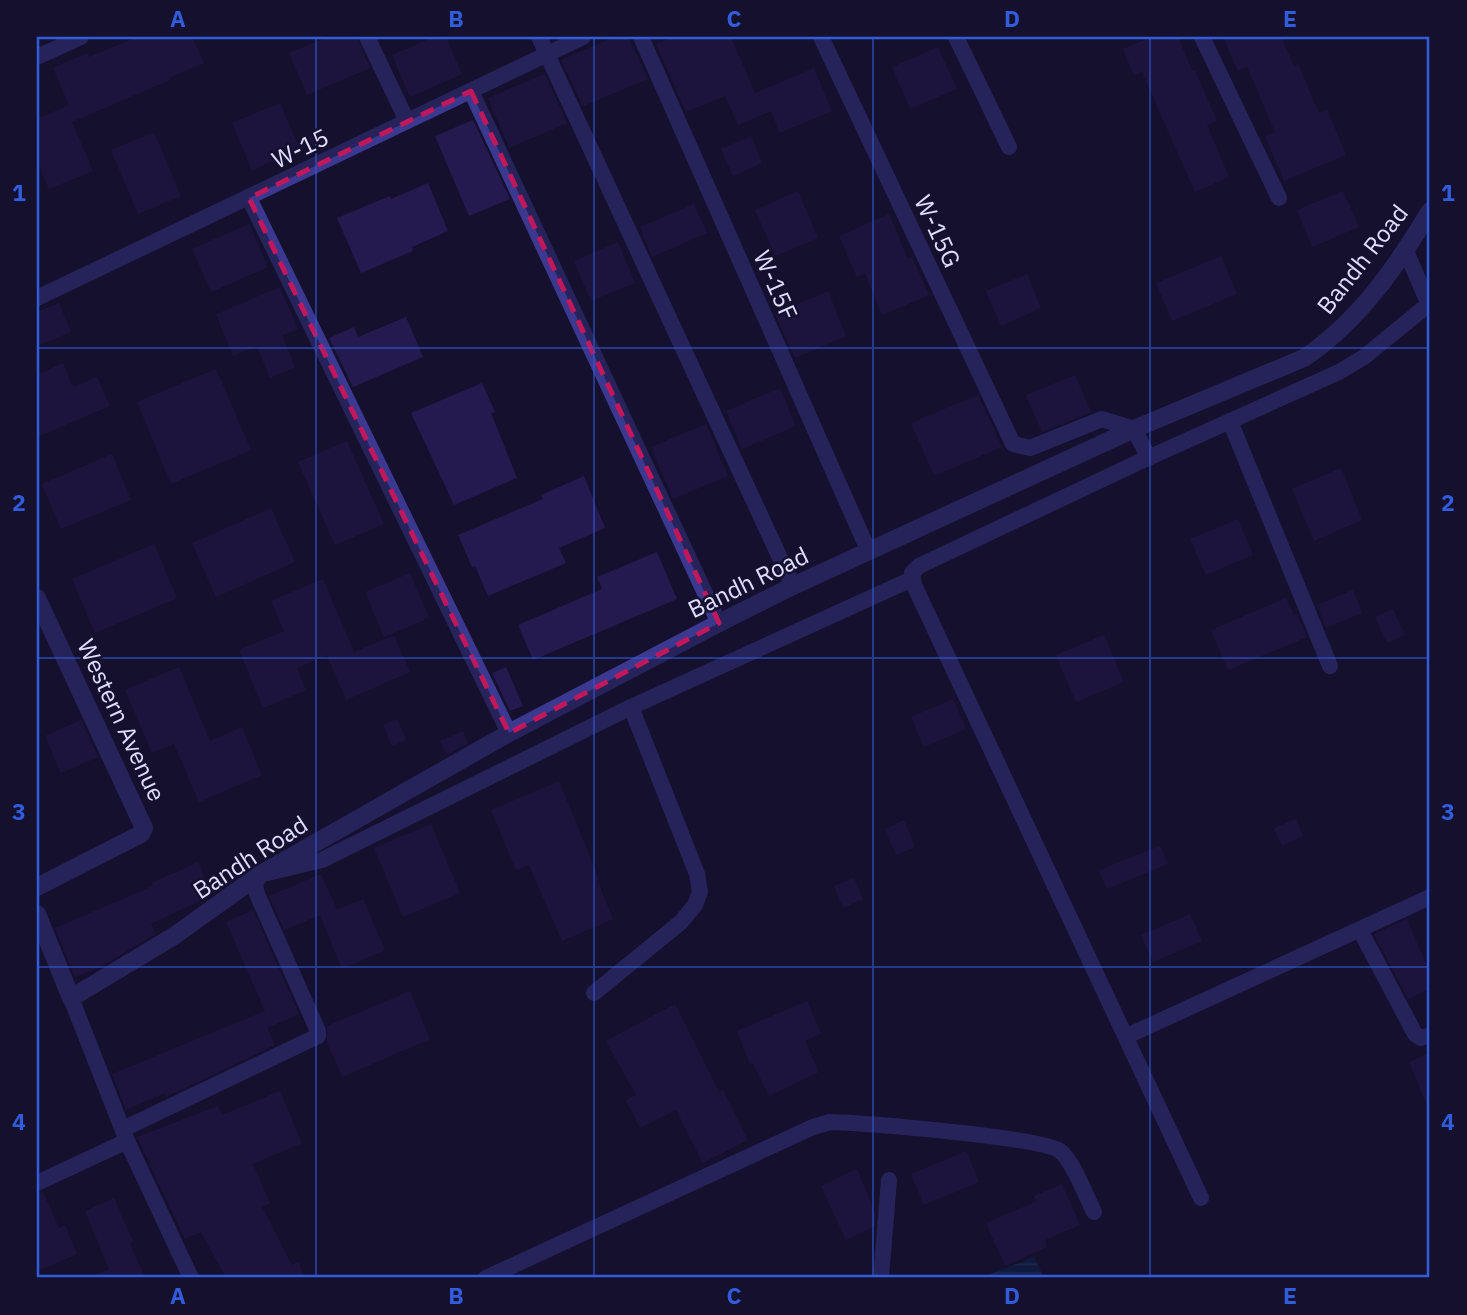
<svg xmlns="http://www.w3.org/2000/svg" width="1467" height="1315" font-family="'IBM Plex Sans',sans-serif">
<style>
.water{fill:url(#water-rules)}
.building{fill:#251a50}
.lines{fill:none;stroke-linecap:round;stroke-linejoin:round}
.minor{stroke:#3b3890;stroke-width:16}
.tertiary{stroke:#3b3890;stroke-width:18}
.marked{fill:none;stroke:#c2185b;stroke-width:5;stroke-dasharray:14 9;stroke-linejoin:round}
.grid{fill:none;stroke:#315cdc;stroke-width:2;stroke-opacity:0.55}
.labels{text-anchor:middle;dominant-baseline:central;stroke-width:5;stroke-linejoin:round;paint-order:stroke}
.street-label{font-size:24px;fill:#e1ddff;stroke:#15102e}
.neatline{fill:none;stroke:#315cdc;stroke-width:2.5}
.grid-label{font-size:23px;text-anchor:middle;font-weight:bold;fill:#315cdc}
</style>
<defs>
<pattern id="water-rules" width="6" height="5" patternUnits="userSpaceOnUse" patternTransform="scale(1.75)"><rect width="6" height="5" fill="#092453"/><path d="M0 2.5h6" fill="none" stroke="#2d436d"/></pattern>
</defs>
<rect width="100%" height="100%" fill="#15102e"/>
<path class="water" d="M1034,1257l10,21h-57l-1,-2z"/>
<g class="building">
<path d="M137,37h55l12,26 -35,15 1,2 -98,42 21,49 -44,18 -12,-28v-42l32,-14 -16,-37 34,-15 2,4z"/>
<path d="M328,37h29l13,31 -63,27 -18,-42z"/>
<path d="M434,37h12l16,37 -52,23 -18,-42z"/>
<path d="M615,37h13l20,42 -65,27 -22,-46z"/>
<path d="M673,37h58l24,56 59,-25 18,43 -52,22 -9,-22 -33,14 -13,-29 -39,16 -30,-68z"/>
<path d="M1151,37h27l14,34 3,-1 22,51 -10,4 22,52 -34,15 -53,-120 -8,4 -11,-27z"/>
<path d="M1223,37h58l13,29 4,-2 21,49 8,-4 19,46 -62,26 -19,-45 10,-4 -28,-65 -9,4z"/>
<path d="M938,47l19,42 -47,20 -18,-42z"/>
<path d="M545,74l22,49 -58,25 -21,-50z"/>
<path d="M280,103l17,40 25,-14 8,18 -9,4 -4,-6 -17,4 -48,21 -20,-47z"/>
<path d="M473,120l37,79 -41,17 -34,-80z"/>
<path d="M154,132l27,64 -43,18 -27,-64z"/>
<path d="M751,136l11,27 -29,13 -12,-27z"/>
<path d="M428,183l20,48 -36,16 1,4 -52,22 -24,-55 53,-22 1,3z"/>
<path d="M798,191l20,47 -43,18 -20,-46z"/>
<path d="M1343,191l16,36 -47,20 -15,-37z"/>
<path d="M694,204l13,29 -55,24 -12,-30z"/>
<path d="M889,214l19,45 4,-2 17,38 -47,20 -17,-42 -8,4 -18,-41z"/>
<path d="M249,224l19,43 -57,25 -19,-43z"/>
<path d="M618,242l17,41 -44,18 -17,-40z"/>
<path d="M1221,256l16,38 -65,27 -16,-38z"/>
<path d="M1027,274l14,34 -40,18 -15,-35z"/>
<path d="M280,287l18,42 -16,6 13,32 -25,11 -13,-32 -24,10 -17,-42z"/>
<path d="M828,291l18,45 -51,22 -20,-44z"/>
<path d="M59,303l12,29 -34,14v-34z"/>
<path d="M406,317l17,40 -70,30 -24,-49 25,-11 4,10z"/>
<path d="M63,363l10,24 24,-10 13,29 -73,31v-62z"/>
<path d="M216,369l35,81 -80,34 -34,-82z"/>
<path d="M1075,375l16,37 -49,20 -16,-37z"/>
<path d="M482,383l13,29 -4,1 26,65 -63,27 -43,-92z"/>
<path d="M780,388l16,38 -54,23 -16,-38z"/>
<path d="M978,395l24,52 -68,29 -23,-53z"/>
<path d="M706,424l22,52 -55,23 -22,-52z"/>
<path d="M347,441l37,83 -49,21 -37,-83z"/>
<path d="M112,454l19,46 -70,29 -19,-45z"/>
<path d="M1341,468l21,52 -48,21 -22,-52z"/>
<path d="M584,476l21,52 -46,20 7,15 -78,33 -13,-30 -3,1 -14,-32 85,-36 -2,-4z"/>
<path d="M271,508l24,54 -79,35 -24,-54z"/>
<path d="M1238,519l15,36 -47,20 -16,-36z"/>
<path d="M154,544l23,54 -82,35 -23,-54z"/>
<path d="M657,552l20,47 -144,61 -15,-35 84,-36 -5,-12z"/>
<path d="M410,573l19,45 -45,19 -19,-45z"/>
<path d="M323,579l31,73 40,-17 16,37 -64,28 -19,-45 -30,13 9,22 -43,18 -24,-58 45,-19 -13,-30z"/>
<path d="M1353,590l9,23 -36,15 -9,-23z"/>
<path d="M1286,598l8,17 3,-1 10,23 -79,33 -17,-40z"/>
<path d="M1393,609l12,26 -18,8 -12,-26z"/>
<path d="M1104,635l20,47 -48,20 -20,-47z"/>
<path d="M179,667l31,74 32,-14 20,48 -63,27 -25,-58 -22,9 -27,-63z"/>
<path d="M506,667l17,39 -13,5 -18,-38z"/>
<path d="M953,699l13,30 -42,18 -13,-30z"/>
<path d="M397,719l9,21 -14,6 -9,-21z"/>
<path d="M81,720l17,37 -37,16 -16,-37z"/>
<path d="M463,731l5,12 -21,12 -7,-14z"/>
<path d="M559,781l40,98 -2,1 16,39 -51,22 -33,-76 -13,5 -25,-60z"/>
<path d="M1296,819l7,17 -21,10 -8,-18z"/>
<path d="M904,820l11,27 -19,8 -11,-26z"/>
<path d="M431,824l29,69 -57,24 -29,-69z"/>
<path d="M1160,846l8,18 -61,25 -8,-19z"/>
<path d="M198,862l14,33 -61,29 4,10 -51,31 -29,12 -20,-49 98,-42 -1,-3z"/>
<path d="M321,874l16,36 26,-11 22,51 -43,19 -22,-54 -36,15 -15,-34z"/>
<path d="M854,878l9,21 -20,9 -9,-22z"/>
<path d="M253,910l46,104 -32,14 8,17 -98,47 -11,4 -1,-3 -39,17 -14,-36 153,-63 -39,-89z"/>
<path d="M1190,914l12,27 -49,21 -12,-27z"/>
<path d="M1407,919l23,55v15l-22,10 -34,-65z"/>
<path d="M410,991l20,48 -88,38 -15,-35v-16z"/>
<path d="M807,1001l14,33 -16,7 14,31 -50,24 -16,-33 -3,1 -13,-33z"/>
<path d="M675,1004l44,88 4,-2 25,50 -45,23 -27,-53 -36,18 -14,-28 10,-5 -30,-54z"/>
<path d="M1430,1053v59l-21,-50z"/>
<path d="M280,1091l22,52 -49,21 17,39 -8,4 30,58 6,-3 7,16h-79l-25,-46 -16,7 -48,-102 81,-31 4,9z"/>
<path d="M966,1151l13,31 -55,23 -13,-31z"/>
<path d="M857,1169l19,46 -1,11 -29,14 -25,-54z"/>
<path d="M1062,1184l18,41 -35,15 2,7 -42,19 -19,-43 51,-22 -3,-5z"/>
<path d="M43,1192l16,36 6,-3 12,29 -36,16 -4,-9v-68z"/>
<path d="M114,1198l19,44 -3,1 15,35h-57l21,-9 -24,-58z"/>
</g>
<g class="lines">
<g class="minor">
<path d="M367,37l40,84"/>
<path d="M539,37l254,549"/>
<path d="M641,37l228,515"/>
<path d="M821,37l192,407 17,4 72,-29 32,10 15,29"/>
<path d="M956,37l53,110"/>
<path d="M1202,37l77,161"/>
<path d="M37,57l44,-20"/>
<path d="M471,91l248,532"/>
<path d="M249,198l260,535"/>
<path d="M1406,251l24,56"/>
<path d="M37,298l546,-261"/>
<path d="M1230,421l100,245"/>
<path d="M1360,930l55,104 6,4 9,-3"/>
<path d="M594,993l87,-71 14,-17 5,-13 -3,-18 -66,-167"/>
<path d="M71,998l56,143 64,137"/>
<path d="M1127,1036l303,-139"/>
<path d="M123,1129l195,-93v-5l-61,-137 -2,-9 4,-10 63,-15 309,-153 281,-128"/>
<path d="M37,1183l90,-42"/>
<path d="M1201,1198l-287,-613 -2,-12 7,-7 220,-104 200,-90 25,-15 65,-53"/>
<path d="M486,1278l327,-151 17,-5c33,1 211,15 230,29 13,10 26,45 34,61"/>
<path d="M881,1278l8,-98"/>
</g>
<g class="tertiary">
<path d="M37,598l107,230 -3,6 -104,53"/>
<path d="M37,914l34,84 103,-62 85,-61 250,-142 210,-110 74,-37 341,-157 170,-71c54,-36 93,-92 126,-147"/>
</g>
</g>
<path d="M0 0H1467V1315H0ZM471,91l248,532 -210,110 -260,-535z" fill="#15102e" fill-opacity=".55" fill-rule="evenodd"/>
<path class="marked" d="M471,91l248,532 -210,110 -260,-535z"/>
<path class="grid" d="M316,37v1241M594,37v1241M873,37v1241M1150,37v1241M37,348h1393M37,658h1393M37,967h1393"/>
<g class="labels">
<g class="street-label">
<text transform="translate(300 148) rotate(-26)">W-15</text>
<text transform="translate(938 231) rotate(65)">W-15G</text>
<text transform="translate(1362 259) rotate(-52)">Bandh Road</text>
<text transform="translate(776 285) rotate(66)">W-15F</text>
<text transform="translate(748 582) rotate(-26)">Bandh Road</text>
<text transform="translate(122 720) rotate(65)">Western Avenue</text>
<text transform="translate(250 857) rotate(-33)">Bandh Road</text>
</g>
</g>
<rect width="1467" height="1315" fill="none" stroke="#15102e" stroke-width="77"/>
<rect x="38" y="38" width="1390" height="1238" class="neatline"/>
<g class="grid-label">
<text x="178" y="27">A</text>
<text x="456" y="27">B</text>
<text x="734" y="27">C</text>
<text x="1012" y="27">D</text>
<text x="1290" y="27">E</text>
<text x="19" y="201">1</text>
<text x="1448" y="201">1</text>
<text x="19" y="511">2</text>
<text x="1448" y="511">2</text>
<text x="19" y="820">3</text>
<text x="1448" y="820">3</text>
<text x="19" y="1130">4</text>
<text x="1448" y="1130">4</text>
<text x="178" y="1304">A</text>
<text x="456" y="1304">B</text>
<text x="734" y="1304">C</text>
<text x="1012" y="1304">D</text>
<text x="1290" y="1304">E</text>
</g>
</svg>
